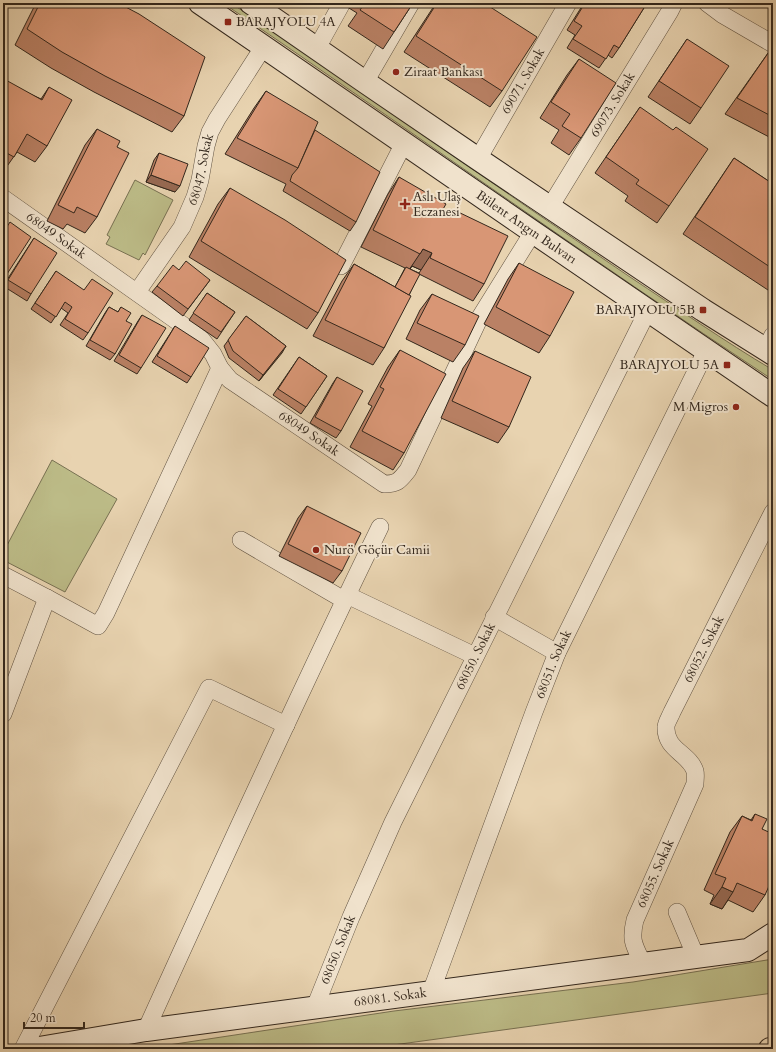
<svg xmlns="http://www.w3.org/2000/svg" width="776" height="1052" font-family="Cardo,serif">
<style>
.green{fill:#bcbb87;stroke:#787152}
.lines{fill:none;stroke-linecap:round;stroke-linejoin:round}
.minor-casing{stroke:#605241;stroke-width:18}
.secondary-casing{stroke:#33271c;stroke-width:24}
.motorway-casing{stroke:#33271c;stroke-width:24}
.minor{stroke:#f0e2cc;stroke-width:17}
.secondary{stroke:#f0e2cc;stroke-width:22}
.motorway{stroke:#e8d3b0;stroke-width:22}
.wall{fill:#ba8165;stroke:#33271c;fill-rule:evenodd}
.shaded-wall{fill:#976952;stroke:#33271c}
.building{fill:#d89675;stroke:#33271c}
.poi-dot{fill:#8f2418;stroke:#f0e2cc;stroke-width:1.5}
.labels{text-anchor:middle;dominant-baseline:central;stroke-width:4;stroke-linejoin:round;paint-order:stroke}
.poi-label{font-size:13px;fill:#33271c;stroke:#f0e2cc;text-anchor:start}
.street-label{font-size:13px;fill:#33271c;stroke:#f0e2cc}
</style>
<rect width="100%" height="100%" fill="#e8d3b0"/>
<filter id="stains"><feTurbulence type="fractalNoise" baseFrequency=".005" numOctaves="4"/><feColorMatrix values="0 0 0 0 .2 0 0 0 0 .09 0 0 0 0 .02 0 0 0 .5 -.17"/></filter>
<radialGradient id="worn" r=".72"><stop offset=".6" stop-color="#630" stop-opacity="0"/><stop offset="1" stop-color="#630" stop-opacity=".3"/></radialGradient>
<g class="green">
<path d="M223,3h8c134,90 265,184 399,274 47,31 94,64 143,93v10c-186,-123 -366,-252 -550,-377z"/>
<path d="M135,180l38,20 -28,55 -2,-2 -4,7 -33,-16 4,-7 -3,-2z"/>
<path d="M52,460l65,39 -52,93 -62,-32v-7z"/>
<path d="M773,959v34l-409,56h-222l252,-38 239,-29z"/>
</g>
<g class="lines">
<g class="minor-casing">
<g id="minor">
<path d="M707,3l16,12 50,29"/>
<path d="M317,48l25,-45"/>
<path d="M365,82l46,-79"/>
<path id="s1" d="M478,159l90,-156"/>
<path id="s2" d="M3,198l181,128 18,14 11,14 7,14 10,12 154,104c14,0 16,-4 24,-14l71,-151 54,-87"/>
<path id="s3" d="M550,207l120,-196 4,-8"/>
<path d="M341,266l63,-123"/>
<path id="s4" d="M137,292l45,-65 13,-30 5,-17 6,-34 4,-14 7,-13 47,-73"/>
<path d="M765,350l8,-15"/>
<path d="M241,540l103,60"/>
<path d="M3,575l44,23"/>
<path d="M347,595l128,61"/>
<path d="M494,617l63,36"/>
<path d="M3,714l44,-116 51,28 8,-13 114,-245"/>
<path d="M677,912l19,45"/>
<path id="s5" d="M643,964c-9,-19 -13,-23 -8,-44l60,-136c0,-4 1,-9 0,-13 -6,-18 -30,-21 -29,-44 0,-4 4,-10 6,-15l101,-200"/>
<path id="s6" d="M431,992l103,-280 23,-59 149,-302"/>
<path id="s7" d="M315,1007l36,-90 42,-95 255,-512"/>
<path d="M146,1030c76,-168 153,-337 234,-503"/>
<path d="M23,1049l186,-361 77,37"/>
</g>
</g>
<g class="secondary-casing">
<g id="secondary">
<path id="s8" d="M200,3l333,229 240,164"/>
<path d="M251,3l114,79 113,77 225,151 70,44"/>
<path id="s9" d="M33,1049l113,-19 602,-80 25,-16"/>
</g>
</g>
<g class="motorway-casing">
<path id="motorway" d="M770,1049h3"/>
</g>
<use href="#minor" class="minor"/>
<use href="#secondary" class="secondary"/>
<use href="#motorway" class="motorway"/>
</g>
<g class="wall">
<path d="M36,3h82l66,113 -12,16 -78,-40 -43,-24 -36,-23z"/>
<path d="M346,3h67l-30,46 -35,-23 9,-13 -13,-8z"/>
<path d="M436,3h48l18,88 -12,16 -86,-55z"/>
<path d="M584,3h63l-28,45 -7,10 -4,-3 -9,13 -32,-20 8,-13 -8,-5z"/>
<path d="M687,39l14,69 -11,16 -42,-27z"/>
<path d="M773,46v93l-48,-25z"/>
<path d="M579,59l2,79 -12,17 -18,-12 8,-13 -19,-12 27,-43z"/>
<path d="M3,81l38,18 8,-12 -2,59 -12,16 -18,-10 -14,20z"/>
<path d="M266,91l49,39 41,92 -6,9 -67,-40 3,-7 -61,-30 29,-46z"/>
<path d="M640,107l29,99 -12,17 -32,-22 3,-5 -33,-23z"/>
<path d="M97,129l20,18 -20,70 -12,16 -18,-9 -4,5 -16,-8 38,-76z"/>
<path d="M159,153l16,39 -29,-10 8,-22z"/>
<path d="M734,158l39,26v106l-2,2 -88,-58z"/>
<path d="M399,177l43,34 8,4 4,-5 30,74 -11,17 -54,-27 -10,21 -25,53 -11,17 -60,-29 29,-55 12,-17 41,23 10,-19 -44,-21 27,-53zM412,266l9,4 -2,3 -9,-4z"/>
<path d="M230,188l88,125 -11,16 -118,-72 29,-53z"/>
<path d="M3,232l4,42 -4,6z"/>
<path d="M34,238l-3,56 -4,7 -24,-15z"/>
<path d="M519,263l31,73 -11,17 -55,-29 24,-45z"/>
<path d="M56,271l32,62 -5,7 -23,-15 8,-12 -7,-5 -10,15 -20,-14z"/>
<path d="M210,280l-27,36 -31,-24 5,-6z"/>
<path d="M207,293l28,19 -18,27 -28,-19z"/>
<path d="M432,294l33,51 -12,17 -47,-23 14,-29z"/>
<path d="M109,307l9,5 3,-5 5,14 -11,33 -5,6 -24,-14 19,-33z"/>
<path d="M142,315l-1,53 -4,6 -23,-13 24,-40z"/>
<path d="M246,316l40,30 -27,35 -30,-23 -5,-12z"/>
<path d="M175,326l16,51 -4,6 -35,-21z"/>
<path d="M400,350l4,103 -11,17 -43,-23 22,-41 -4,-2 20,-37z"/>
<path d="M475,351l34,76 -11,16 -57,-25 22,-50z"/>
<path d="M299,357l28,19 -26,38 -28,-19z"/>
<path d="M337,377l4,54 -5,7 -26,-15 23,-40z"/>
<path d="M307,506l35,65 -9,12 -54,-27 19,-38z"/>
<path d="M773,763v10l-4,-2z"/>
<path d="M773,775v10l-4,-2z"/>
<path d="M755,814l7,15 3,66 -12,17 -25,-12 -6,9 -12,-5 4,-9 -10,-5 26,-58 12,-16 9,4z"/>
</g>
<g class="shaded-wall">
<path d="M151,175l29,11 -5,6 -29,-10z"/>
<path d="M423,249l9,4 -11,17 -9,-4 -3,4z"/>
<path d="M286,346l-4,7 -23,28 4,-6z"/>
<path d="M722,887l11,5 -11,17 -12,-5z"/>
</g>
<g class="building">
<path d="M40,3h78l21,11 66,43 -21,59 -79,-40 -43,-24 -35,-23z"/>
<path d="M365,3h48l-19,29 -34,-22z"/>
<path d="M437,3h47l53,34 -35,54 -86,-55z"/>
<path d="M585,3h62l-28,45 -5,-3 -8,14 -33,-20 9,-13 -8,-5z"/>
<path d="M687,39l42,27 -28,42 -42,-27z"/>
<path d="M773,46v71l-36,-19z"/>
<path d="M579,59l37,24 -35,55 -19,-12 8,-12 -19,-12z"/>
<path d="M4,79l38,21 7,-13 23,13 -25,46 -20,-12 -13,23 -11,-6v-70z"/>
<path d="M266,91l52,31 -20,46 -61,-30z"/>
<path d="M640,107l33,23 3,-3 32,22 -39,57 -33,-22 3,-4 -33,-23z"/>
<path d="M97,129l23,12 -3,6 12,6 -32,64 -20,-10 -3,6 -16,-8z"/>
<path d="M315,130l65,42 -24,50 -66,-41 2,-6 6,-7z"/>
<path d="M159,153l29,11 -8,22 -29,-11z"/>
<path d="M734,158l39,26v85l-78,-52z"/>
<path d="M399,177l47,27 -4,7 9,4 3,-5 54,26 -24,48 -54,-26 2,-5 -9,-4 -3,5 -47,-24z"/>
<path d="M230,188l55,32 61,40 -28,53 -117,-72z"/>
<path d="M10,222l21,15 -24,37 -4,-3v-38z"/>
<path d="M34,238l23,15 -26,41 -23,-14z"/>
<path d="M186,261l24,19 -22,29 -31,-23 16,-21 6,5z"/>
<path d="M519,263l55,29 -24,44 -54,-29z"/>
<path d="M354,264l57,32 -27,52 -59,-28z"/>
<path d="M406,267l14,7 -11,21 -14,-8z"/>
<path d="M56,271l28,19 8,-11 21,14 -25,40 -23,-14 7,-12 -7,-5 -9,15 -21,-14z"/>
<path d="M207,293l28,19 -14,20 -28,-19z"/>
<path d="M432,294l47,22 -14,29 -48,-22z"/>
<path d="M109,307l9,5 3,-5 10,6 -5,8 6,3 -17,30 -25,-14z"/>
<path d="M142,315l24,13 -25,40 -22,-13z"/>
<path d="M246,316l40,30 -23,29 -30,-24 -5,-11z"/>
<path d="M175,326l34,22 -18,29 -34,-21z"/>
<path d="M400,350l46,24 -42,79 -42,-22 22,-42 -4,-2z"/>
<path d="M475,351l56,26 -22,50 -57,-26z"/>
<path d="M299,357l28,19 -21,31 -28,-18z"/>
<path d="M337,377l26,14 -22,40 -26,-14z"/>
<path d="M307,506l54,27 -19,38 -54,-27z"/>
<path d="M755,814l12,5 -5,10 11,5v43l-8,18 -28,-12 -4,9 -11,-5 4,-9 -11,-4 27,-58 10,5z"/>
</g>
<g class="poi-dot">
<rect x="224" y="18" width="8" height="8" rx="2"/>
<circle cx="396" cy="72" r="4"/>
<path d="M403 198h4v4h4v4h-4v4h-4v-4h-4v-4h4z"/>
<rect x="699" y="306" width="8" height="8" rx="2"/>
<rect x="723" y="361" width="8" height="8" rx="2"/>
<circle cx="736" cy="407" r="4"/>
<circle cx="316" cy="550" r="4"/>
</g>
<g class="labels">
<g class="poi-label">
<text x="236" y="22">BARAJYOLU 4A</text>
<text x="404" y="72">Ziraat Bankası</text>
<text x="413" y="197">Aslı Ulaş<tspan x="413" dy="15">Eczanesi</tspan></text>
<text x="695" y="310" text-anchor="end">BARAJYOLU 5B</text>
<text x="719" y="365" text-anchor="end">BARAJYOLU 5A</text>
<text x="728" y="407" text-anchor="end">M Migros</text>
<text x="324" y="550">Nurö Göçür Camii</text>
</g>
<g class="street-label">
<text stroke="none"><textPath href="#s1" startOffset="90">69071. Sokak</textPath></text>
<text stroke="none"><textPath href="#s3" startOffset="120">69073. Sokak</textPath></text>
<text stroke="none"><textPath href="#s4" startOffset="140">68047. Sokak</textPath></text>
<text stroke="none"><textPath href="#s8" startOffset="396">Bülent Angın Bulvarı</textPath></text>
<text stroke="none"><textPath href="#s2" startOffset="65">68049 Sokak</textPath></text>
<text stroke="none"><textPath href="#s2" startOffset="389">68049 Sokak</textPath></text>
<text stroke="none"><textPath href="#s5" startOffset="349">68052. Sokak</textPath></text>
<text stroke="none"><textPath href="#s7" startOffset="386">68050. Sokak</textPath></text>
<text stroke="none"><textPath href="#s6" startOffset="350">68051. Sokak</textPath></text>
<text stroke="none"><textPath href="#s5" startOffset="97">68055. Sokak</textPath></text>
<text stroke="none"><textPath href="#s7" startOffset="62">68050. Sokak</textPath></text>
<text stroke="none"><textPath href="#s9" startOffset="361">68081. Sokak</textPath></text>
</g>
</g>
<rect width="776" height="1052" fill="none" stroke="#e8d3b0" stroke-width="16"/>
<rect x="4" y="4" width="768" height="1044" fill="none" stroke="#33271c" stroke-width="2"/>
<rect x="8" y="8" width="760" height="1036" fill="none" stroke="#33271c"/>
<path d="M24 1022v6h60v-6" fill="none" stroke="#33271c" stroke-width="2"/>
<text x="30" y="1022" font-size="12" fill="#33271c" stroke="#f0e2cc" stroke-width="3" paint-order="stroke">20 m</text>
<rect width="100%" height="100%" filter="url(#stains)"/>
<rect width="100%" height="100%" fill="url(#worn)"/>
</svg>
